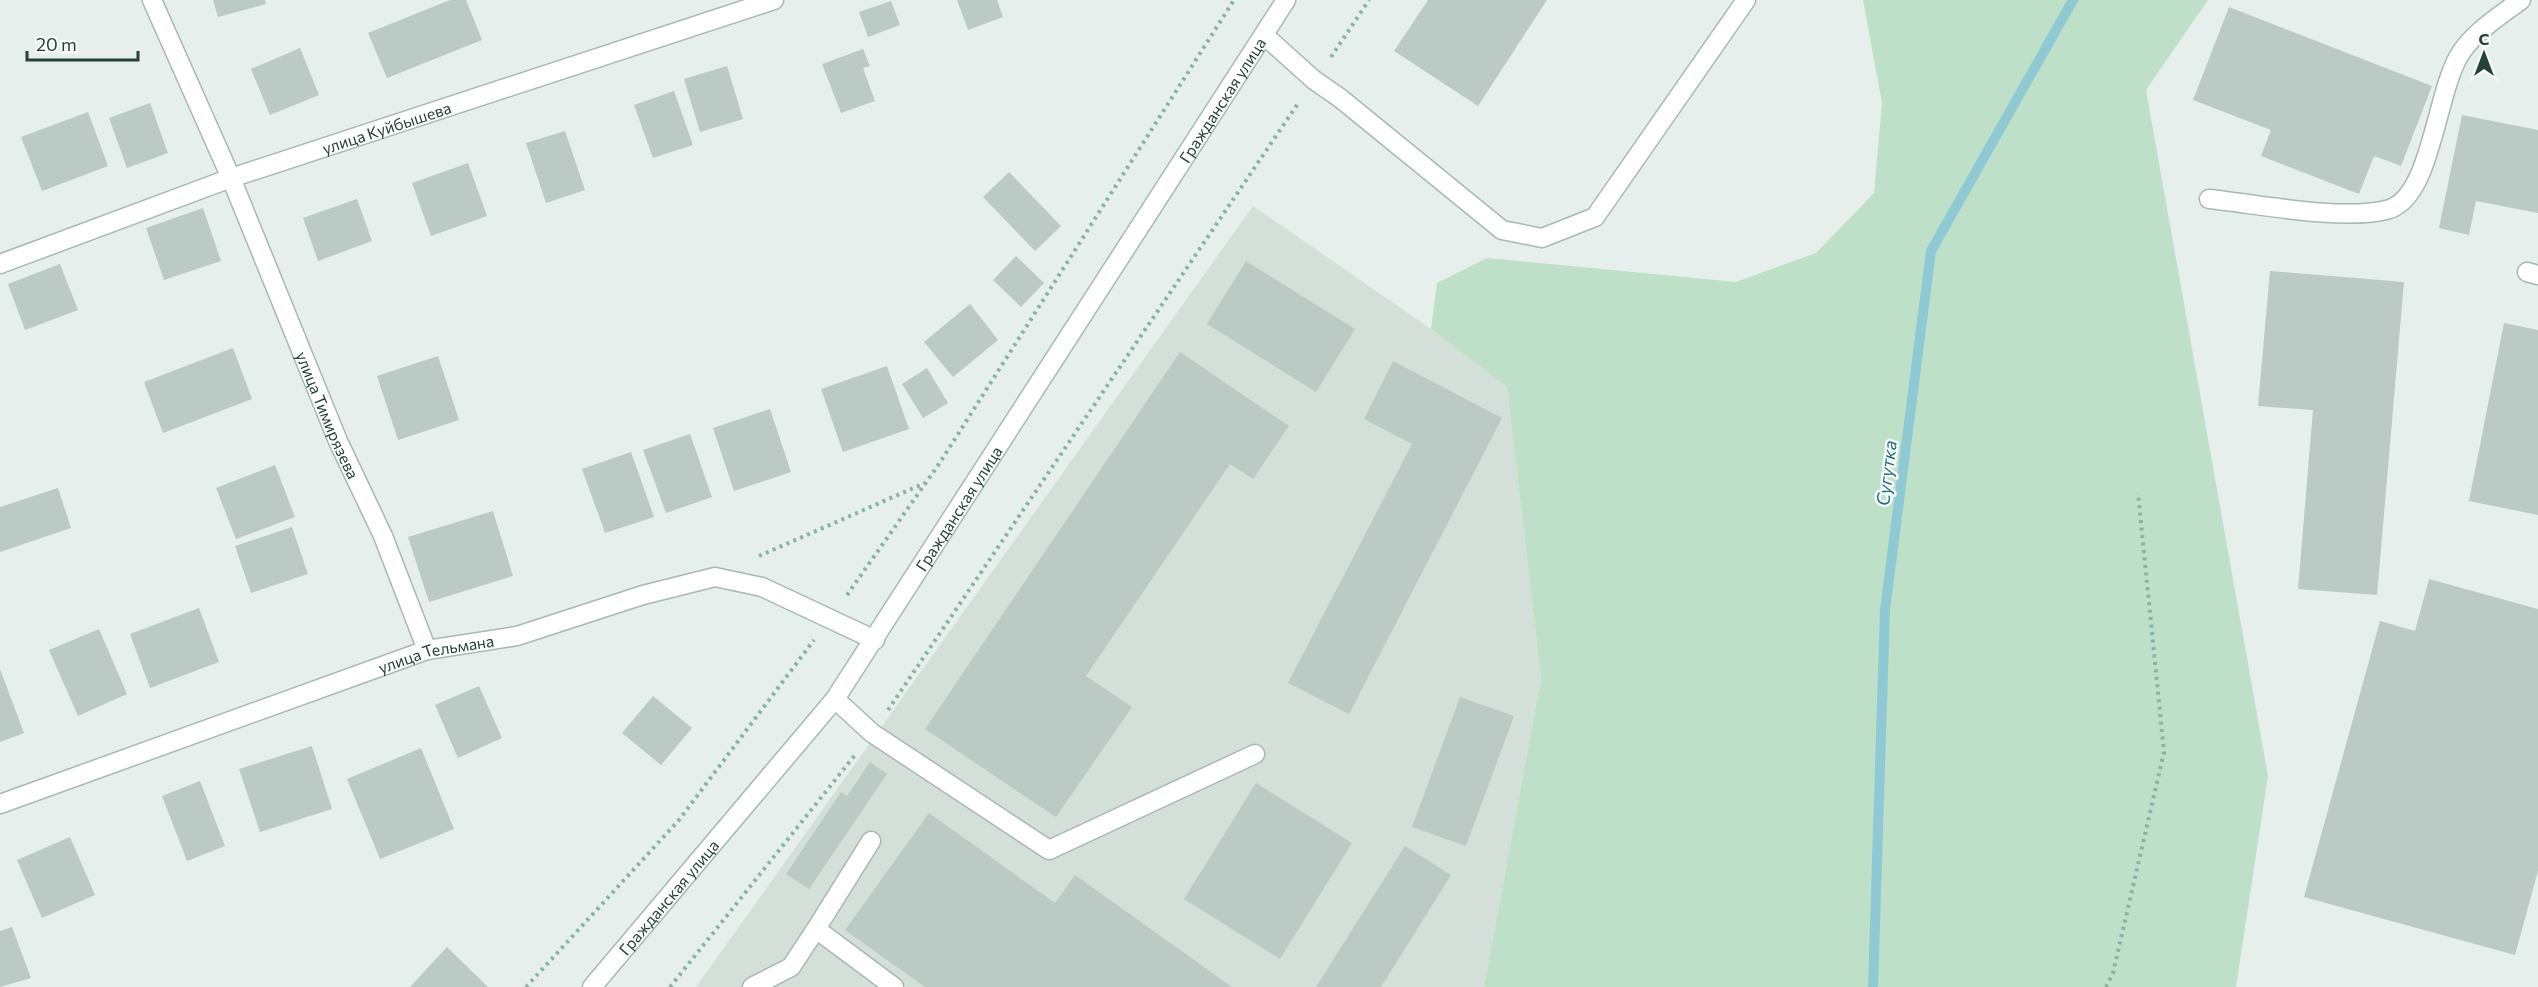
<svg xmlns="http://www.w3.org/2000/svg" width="2538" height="987" font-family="Commissioner,sans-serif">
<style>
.built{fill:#d4dfda}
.green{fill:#bfe0c8}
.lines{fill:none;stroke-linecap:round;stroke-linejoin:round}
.stream{stroke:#8ec9d4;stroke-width:10}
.building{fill:#bbcac4}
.service-casing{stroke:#a8b8b2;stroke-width:21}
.minor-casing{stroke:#a8b8b2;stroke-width:21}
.secondary-casing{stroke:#a4bbb3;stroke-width:21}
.path{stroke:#86b3a5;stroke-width:4;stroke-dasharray:3 4.5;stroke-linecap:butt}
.service{stroke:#fff;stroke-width:18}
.minor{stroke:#fff;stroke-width:18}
.secondary{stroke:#fff;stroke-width:18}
.labels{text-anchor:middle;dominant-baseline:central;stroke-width:5;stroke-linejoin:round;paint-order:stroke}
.street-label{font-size:16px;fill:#24423a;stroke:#f7fbf9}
.water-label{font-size:18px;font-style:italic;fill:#1c6f80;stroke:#f7fbf9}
</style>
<rect width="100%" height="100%" fill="#e6efeb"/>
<path class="built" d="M1253,206l178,123 76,58 34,291 -57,309h-788z"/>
<path class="green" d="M1863,0h345l-62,90 122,686 -32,211h-752l57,-309 -34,-291 -76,-58 6,-46 50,-25 249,24 80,-29 58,-60 8,-90z"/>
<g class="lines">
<path class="stream" d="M1873,987l12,-377 46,-359 142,-251"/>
</g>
<g class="building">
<path d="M213,0h52l1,4 -48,13z"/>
<path d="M450,0h16l16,40 -95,38 -19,-45z"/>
<path d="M957,0h40l6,17 -35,13z"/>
<path d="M1428,0h119l-69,106 -84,-55z"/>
<path d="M891,1l9,24 -32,12 -9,-25z"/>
<path d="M2229,7l203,79 -31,80 -27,-10 -15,38 -98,-38 10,-26 -78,-30z"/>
<path d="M300,48l19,47 -49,20 -19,-46z"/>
<path d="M863,49l7,17 -7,2 12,33 -34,12 -19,-49z"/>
<path d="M727,66l16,53 -43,13 -16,-53z"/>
<path d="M674,91l19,54 -40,13 -19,-53z"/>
<path d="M150,103l18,50 -41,15 -18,-50z"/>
<path d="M88,112l20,54 -66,25 -21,-54z"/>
<path d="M2462,115l76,15v83l-62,-12 -7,34 -30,-7z"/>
<path d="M565,131l20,59 -39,13 -20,-60z"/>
<path d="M468,163l19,53 -56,20 -19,-53z"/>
<path d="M1009,172l52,54 -26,25 -52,-54z"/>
<path d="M357,199l15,42 -54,20 -15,-43z"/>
<path d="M203,208l18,53 -57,19 -18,-52z"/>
<path d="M1016,256l28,27 -23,24 -28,-27z"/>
<path d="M1246,261l109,68 -39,63 -109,-68z"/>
<path d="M60,264l18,46 -53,20 -17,-46z"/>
<path d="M2270,271l134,11 -27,313 -79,-6 15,-179 -55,-4z"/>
<path d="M970,304l28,36 -45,37 -29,-35z"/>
<path d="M2504,323l34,7v185l-69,-14z"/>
<path d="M233,348l19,51 -89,34 -19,-51z"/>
<path d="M1180,352l109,74 -36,53 -23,-15 -144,212 46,31 -76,110 -131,-88z"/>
<path d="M438,356l21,64 -61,20 -21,-64z"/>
<path d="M1393,361l109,57 -153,296 -61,-31 124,-239 -48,-25z"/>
<path d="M887,366l22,63 -66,23 -22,-63z"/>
<path d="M927,368l21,35 -25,15 -21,-34z"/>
<path d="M770,409l21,63 -57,19 -21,-63z"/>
<path d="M690,434l22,63 -46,16 -23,-63z"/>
<path d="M631,452l23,65 -49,16 -23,-64z"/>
<path d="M275,465l20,52 -59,22 -20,-51z"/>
<path d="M58,488l13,40 -71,24v-45z"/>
<path d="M493,511l20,65 -84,26 -21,-65z"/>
<path d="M292,527l16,47 -57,19 -16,-47z"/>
<path d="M2429,579l109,30v262l-23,84 -211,-58 76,-276 35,10z"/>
<path d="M199,608l20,54 -69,26 -20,-54z"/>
<path d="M99,629l28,65 -49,22 -29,-66z"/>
<path d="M0,669l24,64 -24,9z"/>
<path d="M479,686l23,52 -44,20 -23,-53z"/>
<path d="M653,696l39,32 -31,37 -39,-32z"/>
<path d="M1460,697l54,19 -48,130 -54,-19z"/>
<path d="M312,746l20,63 -72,23 -21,-63z"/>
<path d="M421,748l33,81 -74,30 -33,-80z"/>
<path d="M870,762l17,12 -78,115 -23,-15 55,-82 6,4z"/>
<path d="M200,781l25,65 -38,15 -25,-65z"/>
<path d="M1256,783l96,60 -72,116 -96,-60z"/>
<path d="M929,813l126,90 20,-28 157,112h-307l-80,-57z"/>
<path d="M70,837l25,58 -53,23 -25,-58z"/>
<path d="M1405,846l46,29 -70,112h-65z"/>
<path d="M12,927l19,51 -31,9v-56z"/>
<path d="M447,947l41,40h-78z"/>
</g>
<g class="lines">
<g class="service-casing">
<g id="service">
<path d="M152,0l79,178"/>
<path d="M1265,36l49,44 26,18 162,132 40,8 53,-21 151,-217"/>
<path d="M2209,199c49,5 131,22 177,11 47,-10 49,-121 76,-159 15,-21 39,-36 59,-51"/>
<path d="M2527,272l11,3"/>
<path d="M835,699l37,34 177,117 206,-96"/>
<path d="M871,841l-55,88 78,58"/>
<path d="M752,987l39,-20 25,-38"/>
</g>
</g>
<g class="minor-casing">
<g id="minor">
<path id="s1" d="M231,178l107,263 45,95 44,114"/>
<path id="s2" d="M0,264l231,-86 543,-178"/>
<path id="s3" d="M0,804l427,-154 90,-14 126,-41 72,-18 47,10 113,53"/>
</g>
</g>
<g class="secondary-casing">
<g id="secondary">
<path id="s4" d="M592,987l243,-288 451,-699"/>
</g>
</g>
<g class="path">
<path d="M1331,57l38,-57"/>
<path d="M759,556l166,-73"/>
<path d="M847,595l92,-131 295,-464"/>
<path d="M888,710l411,-608"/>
<path d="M526,987l153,-167 135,-180"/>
<path d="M670,987l185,-232"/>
<path d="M2106,987l7,-14 51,-221 -26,-259"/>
</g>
<use href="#service" class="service"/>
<use href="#minor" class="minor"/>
<use href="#secondary" class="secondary"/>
</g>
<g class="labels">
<g class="street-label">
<text stroke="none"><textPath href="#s4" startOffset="1090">Гражданская улица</textPath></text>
<text stroke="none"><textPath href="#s2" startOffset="410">улица Куйбышева</textPath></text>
<text stroke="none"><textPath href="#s1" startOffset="256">улица Тимирязева</textPath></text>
<text stroke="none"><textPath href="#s4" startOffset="604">Гражданская улица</textPath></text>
<text stroke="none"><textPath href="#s3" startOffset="462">улица Тельмана</textPath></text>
<text stroke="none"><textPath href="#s4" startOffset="118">Гражданская улица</textPath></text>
</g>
<g class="water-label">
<text transform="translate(1886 473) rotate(-83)">Сугутка</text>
</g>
</g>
<g transform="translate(2484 54)" stroke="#f7fbf9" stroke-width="4.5" paint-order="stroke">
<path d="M0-4.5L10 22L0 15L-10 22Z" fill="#24423a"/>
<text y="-9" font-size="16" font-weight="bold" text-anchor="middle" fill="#24423a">С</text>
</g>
<path d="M27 51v9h111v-9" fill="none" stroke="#24423a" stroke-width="3"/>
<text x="36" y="51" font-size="18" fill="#24423a" stroke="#f7fbf9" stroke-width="4.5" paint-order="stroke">20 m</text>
</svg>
